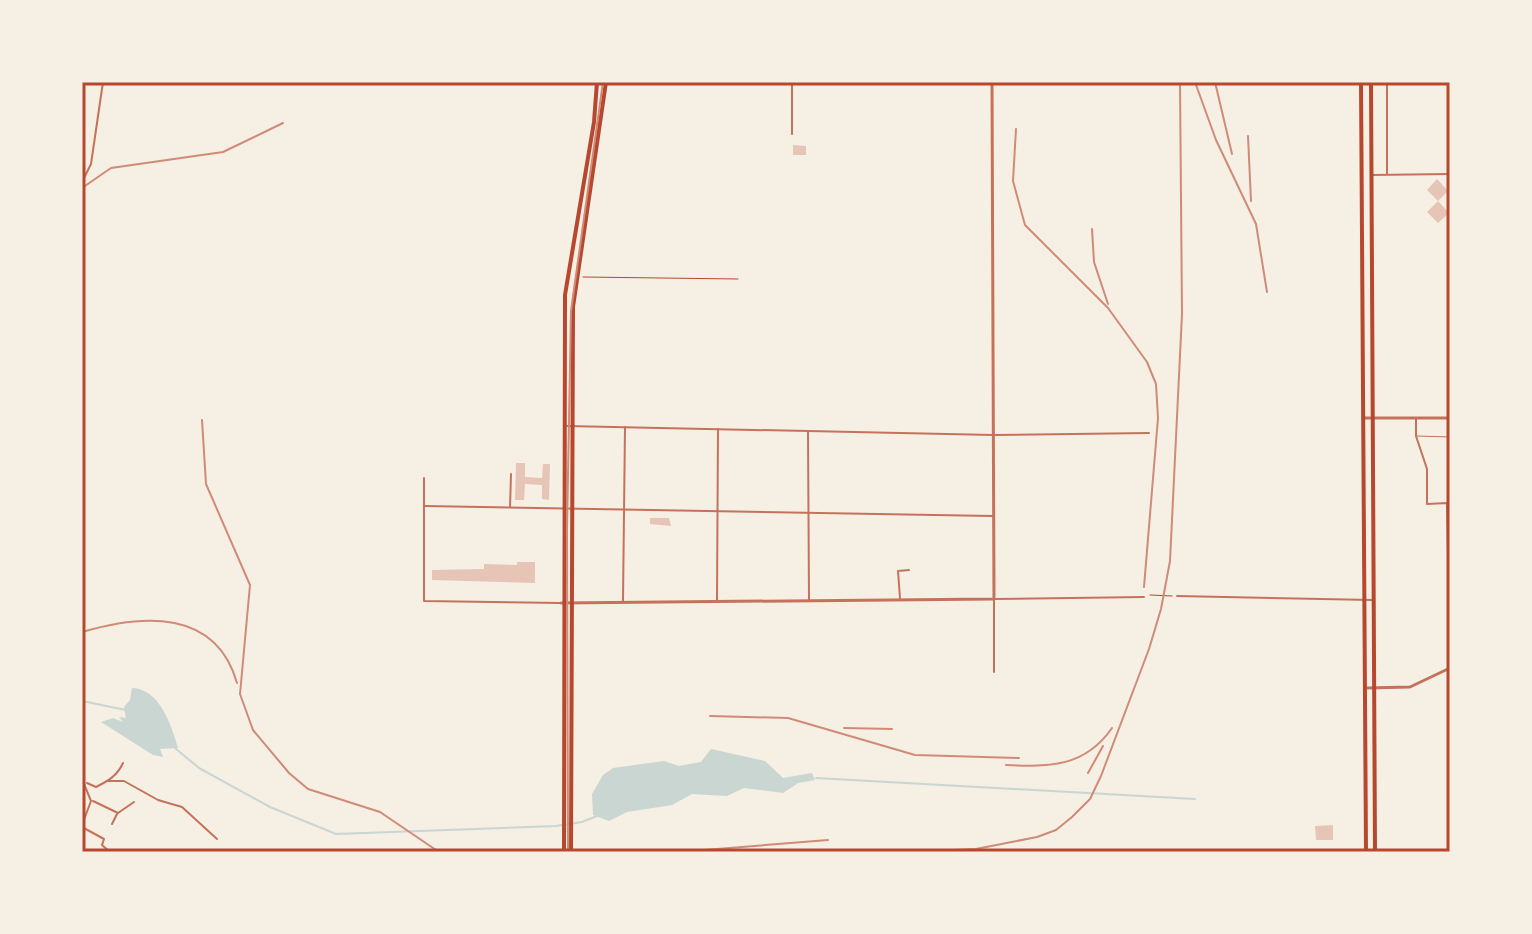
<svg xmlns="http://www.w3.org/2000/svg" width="1532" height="934" font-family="Inter,sans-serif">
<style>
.water{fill:#c9d6d2}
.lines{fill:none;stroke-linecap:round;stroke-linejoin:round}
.stream{stroke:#c9d6d2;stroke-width:2}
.building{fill:#e6c5b7}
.path{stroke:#b5482f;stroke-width:1}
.service{stroke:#c5725c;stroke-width:1}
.pedestrian{stroke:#c5725c;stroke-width:2}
.minor{stroke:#c5725c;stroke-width:2}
.tertiary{stroke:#c5725c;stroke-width:3}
.secondary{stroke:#b5482f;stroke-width:4}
.primary{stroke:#b5482f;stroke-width:4}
.tram{stroke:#cf8b77;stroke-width:2}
.rail{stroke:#cf8b77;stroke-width:2}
.neatline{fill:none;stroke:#b5482f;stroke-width:3}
</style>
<rect width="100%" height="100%" fill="#f6efe4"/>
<g class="water">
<path d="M132,688c28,1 39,37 46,60l-18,1 3,8 -10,-2 -52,-33 12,-4 10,4 -4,-5 7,1 -2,-11 6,-7z"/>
<path d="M711,749l54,12 18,17 29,-5 3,7 -17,3 -15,10 -39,-5 -17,8 -35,-2 -20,11 -45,7 -18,9 -16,-6 -1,-21 11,-19 10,-7 51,-7 15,5 22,-4z"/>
</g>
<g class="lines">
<g class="stream">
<path d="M82,701l44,9"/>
<path d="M175,748l24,20 71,39 66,27 220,-8 26,-4 15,-6"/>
<path d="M816,778l379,21"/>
</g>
</g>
<g class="building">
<path d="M793,145l13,1v9h-13z"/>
<path d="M1437,179l11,12 -10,10 -11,-11z"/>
<path d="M1438,201l11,12 -11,10 -11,-11z"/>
<path d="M516,463h9v14l17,1 1,-14h7l-1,36 -7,-1v-14l-17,-1 -1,16h-9z"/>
<path d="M650,518h19l2,8 -21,-2z"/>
<path d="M517,562h18v21l-103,-3v-10l52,-1v-5l33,1z"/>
<path d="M1333,825v15h-17l-1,-14z"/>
</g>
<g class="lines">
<g class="path">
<path d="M583,277l155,2"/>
<path d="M1150,595l22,1"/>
</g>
<path class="service" d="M1417,436l33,1"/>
<path class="pedestrian" d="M792,134v-52"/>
<g class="minor">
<path d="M1387,82v92"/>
<path d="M1372,175l78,-1"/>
<path d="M82,182l9,-18 12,-82"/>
<path d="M1416,419v17l11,33v35l20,-1 3,157"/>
<path d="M567,426l426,9 156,-2"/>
<path d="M808,431l1,169"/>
<path d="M424,478v123l136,2"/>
<path d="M425,506l567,10"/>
<path d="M510,507l1,-33"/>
<path d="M1177,596l195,4"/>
<path d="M900,598l-2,-27 11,-1"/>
<path d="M623,601l2,-174"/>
<path d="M717,601l1,-172"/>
<path d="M994,672v-73l150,-2"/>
<path d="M82,779l9,22 -9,24"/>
<path d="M107,781h17l34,19 24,7 35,32"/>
<path d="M87,783l9,4c12,-6 21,-11 27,-24"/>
<path d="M93,801l25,12 16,-11"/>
<path d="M112,824l5,-10"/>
<path d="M82,827l22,12 -2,6 8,7"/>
</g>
<g class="tertiary">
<path d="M1364,418h86"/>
<path d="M561,603l433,-4 -2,-517"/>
<path d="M1366,688l44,-1 40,-19"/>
</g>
<g class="secondary">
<path d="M564,852l1,-557 29,-173 3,-40"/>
<path d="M571,852l2,-545 33,-225"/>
</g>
<g class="primary">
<path d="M1361,82l5,770"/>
<path d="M1371,82l4,770"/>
</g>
<path class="tram" d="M568,852l-1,-322 4,-219 32,-229"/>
<g class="rail">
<path d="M1195,82l21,58 40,84 11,68"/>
<path d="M1215,82l17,72"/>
<path d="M1016,129l-3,52 12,44 83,83 39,54 9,22 2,34 -14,169"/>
<path d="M1248,136l3,65"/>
<path d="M82,188l29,-20 112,-16 60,-29"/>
<path d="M1092,229l2,33 14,42"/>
<path d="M202,420l4,64 44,101 -10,109 13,36 36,43 19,16 72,23 59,40"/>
<path d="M82,632c61,-18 134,-23 155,51"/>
<path d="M710,716l78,2 127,37 104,3"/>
<path d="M844,728l48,1"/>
<path d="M1006,765c44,2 79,2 106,-37"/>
<path d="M1088,773l15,-27"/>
<path d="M1002,851l40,1"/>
<path d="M679,852l149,-12"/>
<path d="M907,852l69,-3 61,-12 19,-7 16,-13 18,-18 11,-23 48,-127 12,-40 9,-48 12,-247 -2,-232"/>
</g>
</g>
<rect width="1532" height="934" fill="none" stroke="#f6efe4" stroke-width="168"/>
<rect x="84" y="84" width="1364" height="766" class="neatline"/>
</svg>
